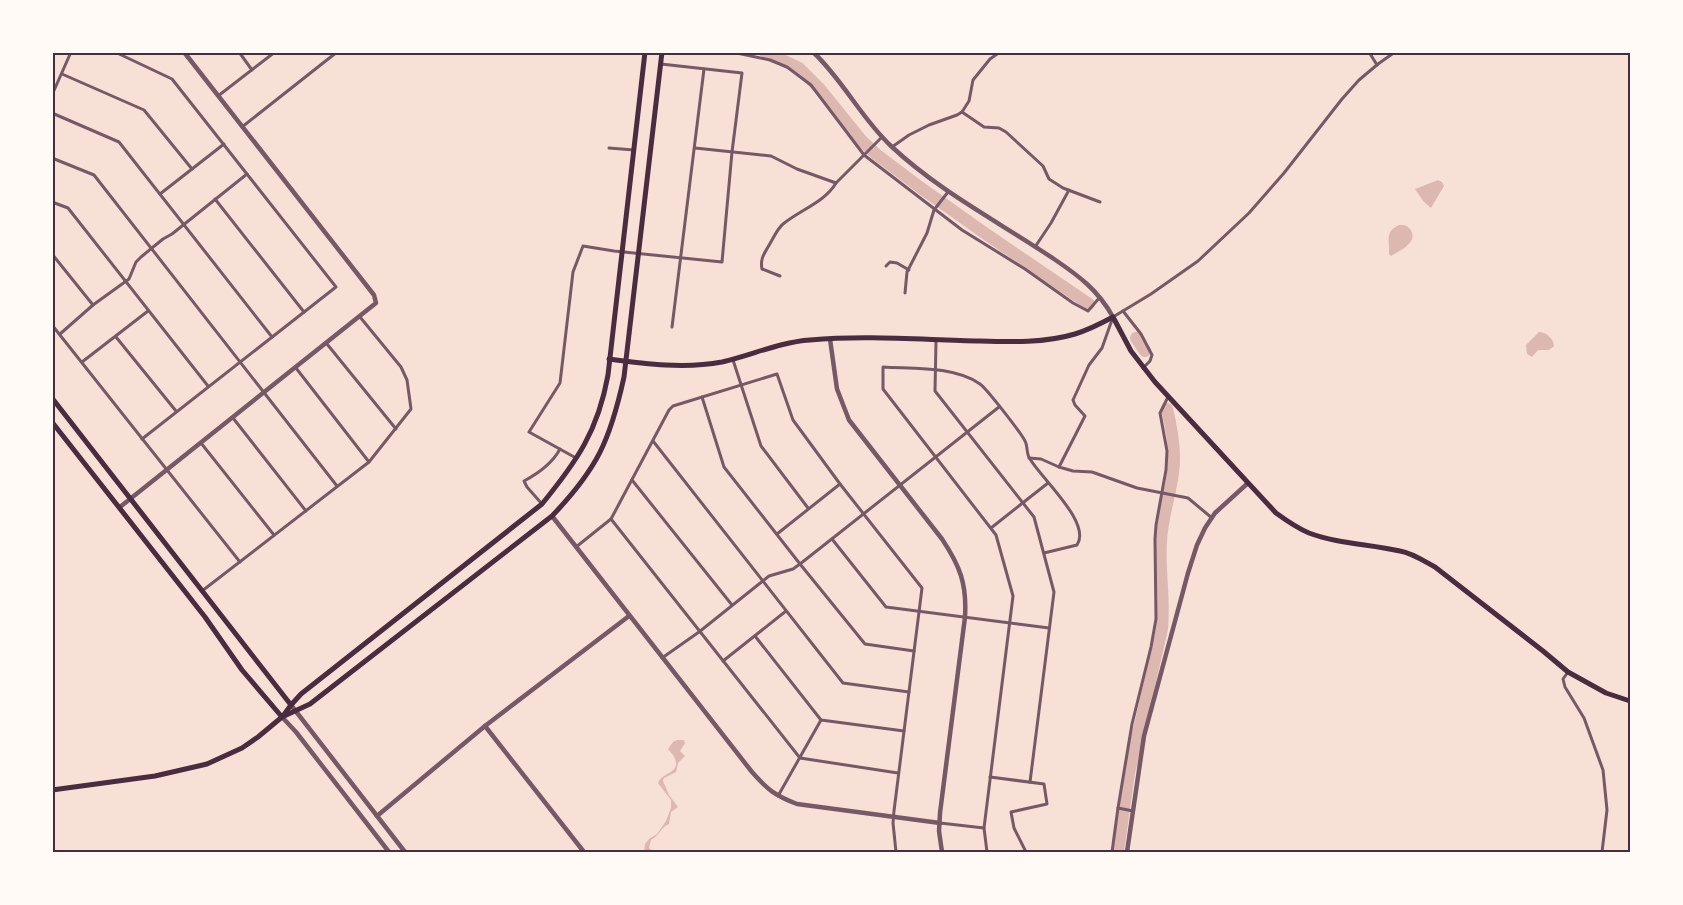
<svg xmlns="http://www.w3.org/2000/svg" width="1683" height="905" font-family="Signika,sans-serif">
<style>
.water{fill:#dcb8b0}
.lines{fill:none;stroke-linecap:round;stroke-linejoin:round}
.river{stroke:#dcb8b0;stroke-width:12}
.minor{stroke:#755966;stroke-width:3}
.tertiary{stroke:#755966;stroke-width:4.5}
.primary{stroke:#4a2c40;stroke-width:5}
.neatline{fill:none;stroke:#4a2c40;stroke-width:2}
</style>
<rect width="100%" height="100%" fill="#f7e1d7"/>
<g class="water">
<path d="M1438,180l4,2 2,4 -13,22 -7,-6 -9,-13z"/>
<path d="M1399,225c5,0 8,0 11,4 10,13 -11,22 -19,27l-2,-2c1,-14 -5,-22 10,-29z"/>
<path d="M1539,332c7,0 15,7 15,14l-5,4h-11l-6,7 -5,-3 -1,-9z"/>
<path d="M677,740h7l1,3 -5,8 5,5 -7,7 -2,9 -12,6 -1,3 6,14 9,12 -7,5 -2,12c-8,3 -10,12 -18,16l-2,8 5,4h-10l1,-8 4,-5 8,-5 9,-13 5,-13v-8l-13,-17c3,-10 23,-10 17,-24 -1,-4 -5,-7 -7,-10l5,-7z"/>
</g>
<g class="lines">
<g class="river">
<path d="M765,52l34,16 21,21 42,52 14,13 45,34 65,46 103,70"/>
<path d="M1136,338l9,13"/>
<path d="M1118,852l11,-79 33,-144c3,-29 -3,-59 -1,-88 1,-23 9,-45 12,-68 3,-21 -1,-44 -6,-64"/>
</g>
<g class="minor">
<path d="M115,52l57,27 164,208 -194,152"/>
<path d="M239,52l13,18"/>
<path d="M732,52l38,8 17,7 24,18 53,70 98,75 63,39 48,34 15,8 12,-14"/>
<path d="M1369,52l8,13"/>
<path d="M62,74l82,36 48,59"/>
<path d="M52,95l19,-43"/>
<path d="M218,96l57,-44"/>
<path d="M962,112l22,15 15,1 7,4 37,34 6,13 14,9 37,14"/>
<path d="M52,113l67,29 153,195"/>
<path d="M242,127l95,-75"/>
<path d="M892,147l17,-12 20,-10 28,-10 5,-3 7,-11 4,-21 17,-21 10,-7"/>
<path d="M609,148l25,2"/>
<path d="M695,148l76,8 26,13 39,14"/>
<path d="M52,158l42,17 243,311"/>
<path d="M160,194l64,-50"/>
<path d="M215,199l89,113"/>
<path d="M52,202l16,6 140,178"/>
<path d="M1035,247l16,-24 18,-33"/>
<path d="M52,254l41,51"/>
<path d="M886,266l4,-4 7,1 12,7"/>
<path d="M780,276l-18,-7c-2,-10 2,-15 6,-22 5,-8 9,-18 15,-23 17,-14 42,-22 53,-41l46,-46"/>
<path d="M905,293l2,-21 20,-39 7,-23 14,-18"/>
<path d="M1123,311l18,23 11,21 -2,6 -7,7"/>
<path d="M52,325l188,237"/>
<path d="M672,327l32,-258"/>
<path d="M60,334l33,-29 36,-26 7,-17 5,-5 22,-18 9,-5 75,-60"/>
<path d="M116,337l60,74"/>
<path d="M936,341l-1,50 99,126 20,75 -24,190"/>
<path d="M327,344l69,85"/>
<path d="M733,360l28,86 47,62"/>
<path d="M82,362l66,-51"/>
<path d="M296,368l73,94"/>
<path d="M233,418l73,93"/>
<path d="M653,441l190,242 66,9"/>
<path d="M201,443l73,92"/>
<path d="M576,458l-47,-26 31,-49 13,-111 10,-26 31,5 108,11 10,-110 10,-79 -81,-9"/>
<path d="M1029,458l12,1 18,8"/>
<path d="M632,480l100,125"/>
<path d="M542,504l-15,-17 -3,-6c15,-8 28,-17 36,-32"/>
<path d="M1212,518l-24,-20 -51,-10 -45,-16 -19,-1 -14,-4 26,-51 -10,-11 -2,-5 16,-35 13,-17 11,-31 38,-23 47,-33 51,-48 35,-40 58,-74 17,-19 19,-16 17,-12"/>
<path d="M611,519l189,239 98,15"/>
<path d="M991,528l57,-45"/>
<path d="M777,534l63,-50"/>
<path d="M832,539l54,68 163,21"/>
<path d="M576,547l35,-28 58,-109 4,-4 104,-32 16,46 47,64 82,104 -28,223 -1,12 3,29"/>
<path d="M202,591l167,-129 42,-53 -4,-29 -6,-13 -41,-50"/>
<path d="M755,636l66,84 83,11"/>
<path d="M914,651l-49,-7 -65,-80 199,-157"/>
<path d="M662,658l37,-26 70,-56 24,-7 7,-5 -76,-97 -22,-70"/>
<path d="M723,661l63,-50"/>
<path d="M1568,672l-5,7 2,8 19,31 19,52 4,40 -5,42"/>
<path d="M990,777l54,7 3,20 -36,8 3,16 12,24"/>
<path d="M778,796l43,-76"/>
<path d="M1133,811l-15,-3 14,-84 19,-77 5,-28 -1,-80 1,-14 10,-55 1,-19 -7,-38 8,-16"/>
<path d="M940,823l44,5"/>
<path d="M987,852l-3,-24 29,-232 -17,-61 -113,-146v-22c30,2 72,-1 97,17 7,5 41,49 45,57 3,5 1,13 5,18 11,19 62,64 47,86l-33,8"/>
<path d="M1112,852l6,-44"/>
</g>
<g class="tertiary">
<path d="M813,52c30,28 48,66 78,94 49,46 108,76 163,113 25,17 44,31 59,58"/>
<path d="M830,339l7,50 12,31 93,119c18,27 25,45 23,78l-25,196 -1,18 3,21"/>
<path d="M120,507l256,-204 -2,-8 -190,-243"/>
<path d="M552,516l200,256c16,18 22,23 45,32l143,19"/>
<path d="M291,705l114,147"/>
<path d="M282,717l14,15 93,120"/>
<path d="M485,726l99,126"/>
<path d="M377,816l108,-90 144,-110"/>
<path d="M1127,852l17,-116 44,-163 9,-28 8,-17 10,-15 33,-30"/>
</g>
<g class="primary">
<path d="M609,359c37,5 76,10 113,3 30,-7 58,-20 88,-22 57,-5 114,0 170,1 31,1 65,2 95,-7 13,-4 25,-10 38,-17l18,34 24,31 121,131c11,8 21,15 33,20 29,11 61,11 91,18 12,2 24,10 35,16l108,84 25,21 38,21 24,8"/>
<path d="M52,398l239,307"/>
<path d="M52,422l153,195 37,53 40,47"/>
<path d="M283,716l8,-11 10,-11 241,-190c35,-43 56,-73 66,-129l37,-323"/>
<path d="M52,790l103,-14 52,-12 35,-16 16,-11 24,-20 28,-13 242,-188c45,-47 58,-75 72,-139l38,-325"/>
</g>
</g>
<rect width="1683" height="905" fill="none" stroke="#fffaf5" stroke-width="108"/>
<rect x="54" y="54" width="1575" height="797" class="neatline"/>
</svg>
